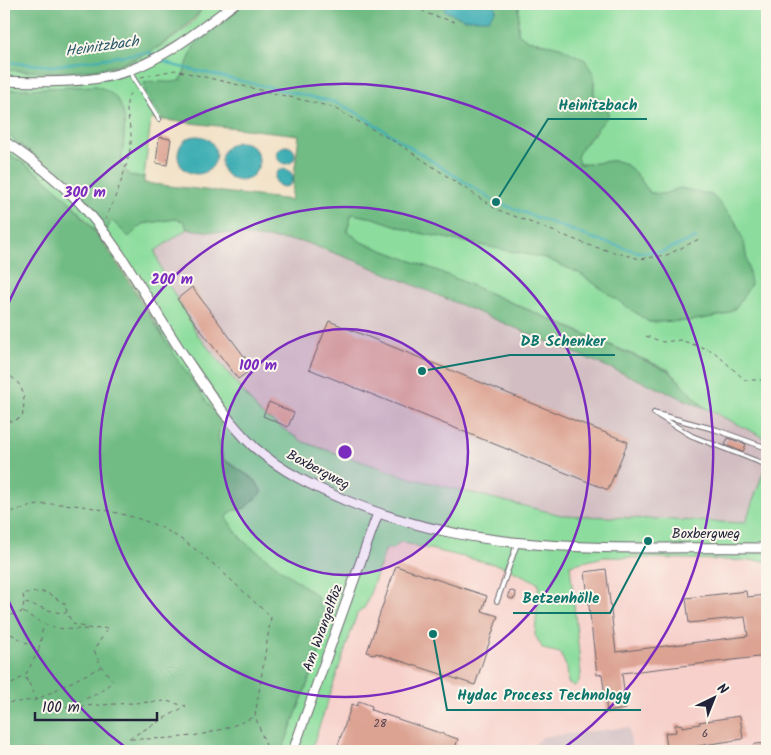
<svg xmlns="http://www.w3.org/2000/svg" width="771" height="755" font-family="Kalam,sans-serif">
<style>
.built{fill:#f7d0cb}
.industrial{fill:#d2bec2}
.green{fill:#8cdd9d;stroke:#57806c}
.forest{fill:#71bc84;stroke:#4a6f60}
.water{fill:#3daeb4;stroke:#306878}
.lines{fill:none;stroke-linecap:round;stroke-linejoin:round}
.stream{stroke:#3daeb4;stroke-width:2.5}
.building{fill:#dca292}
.service-casing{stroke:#6b656c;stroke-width:6}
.tertiary-casing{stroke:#6b656c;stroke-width:11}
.path{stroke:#6b656c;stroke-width:1;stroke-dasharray:4 4;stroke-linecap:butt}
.service{stroke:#fff;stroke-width:4}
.tertiary{stroke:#fff;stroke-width:9}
.ring{fill:none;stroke:#7b2cbf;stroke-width:2.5}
.labels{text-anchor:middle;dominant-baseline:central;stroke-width:4;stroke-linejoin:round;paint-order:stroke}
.number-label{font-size:11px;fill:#504251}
.street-label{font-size:14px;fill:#22223b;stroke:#fbf7ec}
.water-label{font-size:15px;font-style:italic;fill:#2d5a6b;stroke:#fbf7ec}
.centre{fill:#7b2cbf;stroke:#fbf7ec;stroke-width:2.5}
.ring-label{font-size:15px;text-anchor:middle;font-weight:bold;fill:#7b2cbf;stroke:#fbf7ec;stroke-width:4;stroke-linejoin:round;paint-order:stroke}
.leader{fill:none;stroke:#0f766e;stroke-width:2}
.callout-dot{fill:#0f766e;stroke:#fbf7ec;stroke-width:2}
.callout-label{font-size:15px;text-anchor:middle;font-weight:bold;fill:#0f766e;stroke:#fbf7ec;stroke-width:4;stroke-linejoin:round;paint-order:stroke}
</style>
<rect width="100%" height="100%" fill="#fbf7ec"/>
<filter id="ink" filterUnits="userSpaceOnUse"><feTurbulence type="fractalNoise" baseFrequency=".02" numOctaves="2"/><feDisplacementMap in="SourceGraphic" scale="10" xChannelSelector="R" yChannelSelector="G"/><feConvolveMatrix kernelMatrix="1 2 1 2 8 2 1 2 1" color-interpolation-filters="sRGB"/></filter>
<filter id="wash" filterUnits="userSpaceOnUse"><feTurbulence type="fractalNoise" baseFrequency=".0096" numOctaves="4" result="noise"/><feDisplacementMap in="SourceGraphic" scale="20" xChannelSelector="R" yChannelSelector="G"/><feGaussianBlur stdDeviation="1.12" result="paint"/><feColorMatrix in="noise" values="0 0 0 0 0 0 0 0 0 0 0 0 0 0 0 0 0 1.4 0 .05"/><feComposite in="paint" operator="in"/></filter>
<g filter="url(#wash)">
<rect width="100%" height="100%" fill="#f2e2c7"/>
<path class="built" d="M400,542l102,24 37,17 -4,52 17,17 8,1 7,15 1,15 13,-9 -11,-109 34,-8 163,4v190h-456l46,-137 8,-7 21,-58h7z"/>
<g class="industrial">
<path d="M187,229l117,13 55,20 346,146 62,31v23l-21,61 -185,-8 -151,-37 -107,-36 -42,-28 -64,-80 -34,-60 -8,-23z"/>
<path d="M629,727l3,24h-105l16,-14z"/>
</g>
<g class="green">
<path d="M204,4h40l-34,26 -16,16 -13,34 -9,4 -22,-3 -4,13 18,26 -13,-1 -7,58 -14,-1 -9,-11 4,-40 -29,-39 -92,4v-20c34,2 69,3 104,-2 25,-4 65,-27 84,-45 5,-5 9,-13 12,-19z"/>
<path d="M519,4h248v435l-62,-31 -36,-38 -231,-99 -77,-29 -14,-11 5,-17 22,4 41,14 130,26 34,15 70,49 40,-1 35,-6 13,-8 -2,-86 -23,-26 -32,-7 -16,6 -14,-1c-10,-13 -20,-34 -40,-32 -11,1 -20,4 -31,3l-3,-7 5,-9 16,-17 3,-30 -6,-6v-20l-34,-28 -33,-7 -9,-7z"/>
<path d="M4,132l58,45 23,23 20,32 5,-12 32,4 33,-5 9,2 3,8 -32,22 8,23 34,60 64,80 42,28 107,36 151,37 184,8 22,-61v99l-163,-4 -34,8 11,109 -3,10 -4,2 -6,-3 -1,-15 -7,-15 -17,-4 -8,-14 4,-52 -37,-17 -102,-24 -7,7h-7l-21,58 -8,7 -46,137h-29l47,-124 -9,-2 -3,-29 -74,-55 -17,-23 6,-7 13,-3 17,-16 -7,-12 -32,-21c-8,-31 -25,-58 -40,-86 -42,-79 -96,-179 -179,-221z"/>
</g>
<g class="forest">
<path d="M4,4h200c-9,16 -19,24 -34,35 -54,38 -104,34 -166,31z"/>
<path d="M244,4h275l-1,29 9,7 33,7 25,13 9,15v20l13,10 2,9c-10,15 -25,27 -32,43l2,7c12,1 20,-2 31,-3 20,-2 30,19 40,32l14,1 16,-6 32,7 23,26 9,21 7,42 -14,23 -13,8 -35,6 -40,1 -70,-49 -34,-15 -130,-26 -41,-14 -22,-4 -5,17 14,11 77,29 231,100 36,37 -346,-146 -55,-20 -117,-13 -3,-8 -9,-2 -33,5 -13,13 -18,-17 -5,13 -21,-33 -23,-23 -58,-45v-42l92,-4c38,11 28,47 25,79l9,11 14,1v6l147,17 8,-65 -135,-15 -18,-26 -2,-11c13,-4 25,2 37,-3l13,-34 16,-16z"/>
<path d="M4,152c77,39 117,119 161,188 18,28 37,55 56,82l-3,15 5,22 32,21 7,12 -17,16 -13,3 -6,7 17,23 74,55 3,12 6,2 -7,11 1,4 9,2 -47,124h-278z"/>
</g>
<g class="water">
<path d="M443,4h51l2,6 -8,9h-23l-20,-8z"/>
<circle cx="197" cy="155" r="19"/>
<circle cx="240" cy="161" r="19"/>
<circle cx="286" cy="155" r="9"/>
<circle cx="284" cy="178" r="9"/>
</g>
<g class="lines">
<g class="stream">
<path d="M158,59l18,7 158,36 20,9 142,91 96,36 46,14h23l35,-14"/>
<path d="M4,62l48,4 96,-14 6,4"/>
</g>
</g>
<g id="blocks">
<g class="building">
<path d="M159,137l12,2 -4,26 -11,-2z"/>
<path d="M192,287l61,81 -15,11 -61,-80z"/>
<path d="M329,321l299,121 -20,48 -299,-121z"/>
<path d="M269,402l25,11 -6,14 -25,-11z"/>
<path d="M728,438l18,6 -3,8 -18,-7z"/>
<path d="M396,566l91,30 -5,15 16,5 -23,69 -99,-32 -1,2 -8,-3z"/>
<path d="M606,569l10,83 132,-16 -3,-19 -56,6 -3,-25 60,-7 1,6 20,-2v61l-145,17 4,36 -19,3 -5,-38 -5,1 -12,-103z"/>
<circle cx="512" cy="595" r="4"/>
<path d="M359,701l13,5 -1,4 87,29 -4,12h-118l16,-47 5,2z"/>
<path d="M740,716l3,23 -65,10v-3l-11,2 -2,-15 11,-1 -1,-7 7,-1v3l18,-3 -1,-2z"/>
<path d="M767,743v8h-22l11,-7z"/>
</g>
</g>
</g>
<g filter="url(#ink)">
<use href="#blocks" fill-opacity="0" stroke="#6b656c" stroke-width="1"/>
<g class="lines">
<g class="service-casing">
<g id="service">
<path d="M129,71l30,48"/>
<path d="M654,413l38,23 75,29"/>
<path d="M657,414l60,16 50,18"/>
<path d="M497,601l20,-57"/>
</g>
</g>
<g class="tertiary-casing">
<g id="tertiary">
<path d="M4,81c39,1 89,3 126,-11 38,-14 72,-42 104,-66"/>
<path d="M4,141c27,18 53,38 76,62 44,48 74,110 111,163 19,28 38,57 63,81 27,24 60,40 93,54 140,58 272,45 420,47"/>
<path d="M293,751l85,-238"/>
</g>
</g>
<g class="path">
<path d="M416,4l9,9 30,9"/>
<path d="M141,77l34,-7 157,37 67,37 97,65 95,37 49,13 27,-4 32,-16"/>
<path d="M105,220c11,-24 22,-50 26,-77 2,-17 -11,-37 1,-53"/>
<path d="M646,336l17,6 17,-2 33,11 32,29h22"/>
<path d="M4,373c21,9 22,25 18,45l-18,5"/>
<path d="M4,515c31,-13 52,-13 85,-8 25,5 50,10 73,21 41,21 75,59 109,89l-16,99 13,35"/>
<path d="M25,603c15,3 26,10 41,10"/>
<path d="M23,612c27,17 34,18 66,17"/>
<path d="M4,617l18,-5 2,-10 -1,-9 23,-1 19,12 2,9 6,11 19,5 16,-1 -14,22 7,16 12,15 -14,12 -33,14 100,-6 20,5 -58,33c48,0 83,-1 127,-23"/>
<path d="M4,630l35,20 -14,26 4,9"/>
<path d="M39,649l4,-23"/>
<path d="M4,683l8,1 12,-8"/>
<path d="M29,683l7,17"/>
<path d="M4,699l2,4 30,-3 65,-33"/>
</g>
<use href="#service" class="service"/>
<use href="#tertiary" class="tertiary"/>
</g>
</g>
<circle cx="345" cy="452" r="123" fill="#7b2cbf" fill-opacity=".12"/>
<g class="ring">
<circle cx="345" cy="452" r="123"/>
<circle cx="345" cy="452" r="245"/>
<path d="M129 750A368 368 0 0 1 4 590M4 314A368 368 0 1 1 561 750"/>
</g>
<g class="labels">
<g class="number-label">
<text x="380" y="724">28</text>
<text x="705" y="734">6</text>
</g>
<g class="street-label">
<text transform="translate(318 470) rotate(28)">Boxbergweg</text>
<text x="706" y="534">Boxbergweg</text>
<text transform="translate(323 628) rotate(-70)">Am Wrangelflöz</text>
</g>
<g class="water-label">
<text transform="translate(102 47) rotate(-8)">Heinitzbach</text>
</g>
</g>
<circle cx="345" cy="452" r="8" class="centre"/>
<g class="ring-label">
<text x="85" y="197">300 m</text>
<text x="172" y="284">200 m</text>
<text x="258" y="370">100 m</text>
</g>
<path class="leader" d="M496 202L548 119H647M422 371L510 355H615M648 541L610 613H513M433 634L447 710H641"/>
<g class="callout-dot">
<circle cx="496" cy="202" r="5"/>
<circle cx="422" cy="371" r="5"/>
<circle cx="648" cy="541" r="5"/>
<circle cx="433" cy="634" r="5"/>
</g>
<g class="callout-label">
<text x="598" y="110">Heinitzbach</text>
<text x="563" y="346">DB Schenker</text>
<text x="561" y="603">Betzenhölle</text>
<text x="544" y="700">Hydac Process Technology</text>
</g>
<rect width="771" height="755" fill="none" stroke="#fbf7ec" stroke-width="20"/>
<g transform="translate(714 698) rotate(43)" stroke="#fbf7ec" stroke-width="4" paint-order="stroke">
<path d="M0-4L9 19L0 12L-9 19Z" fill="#22223b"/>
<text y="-8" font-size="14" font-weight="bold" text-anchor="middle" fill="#22223b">N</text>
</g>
<path d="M35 712v8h122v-8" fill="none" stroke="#22223b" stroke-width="2.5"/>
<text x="42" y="712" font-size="15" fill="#22223b" stroke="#fbf7ec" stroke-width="4" paint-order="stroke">100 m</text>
</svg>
